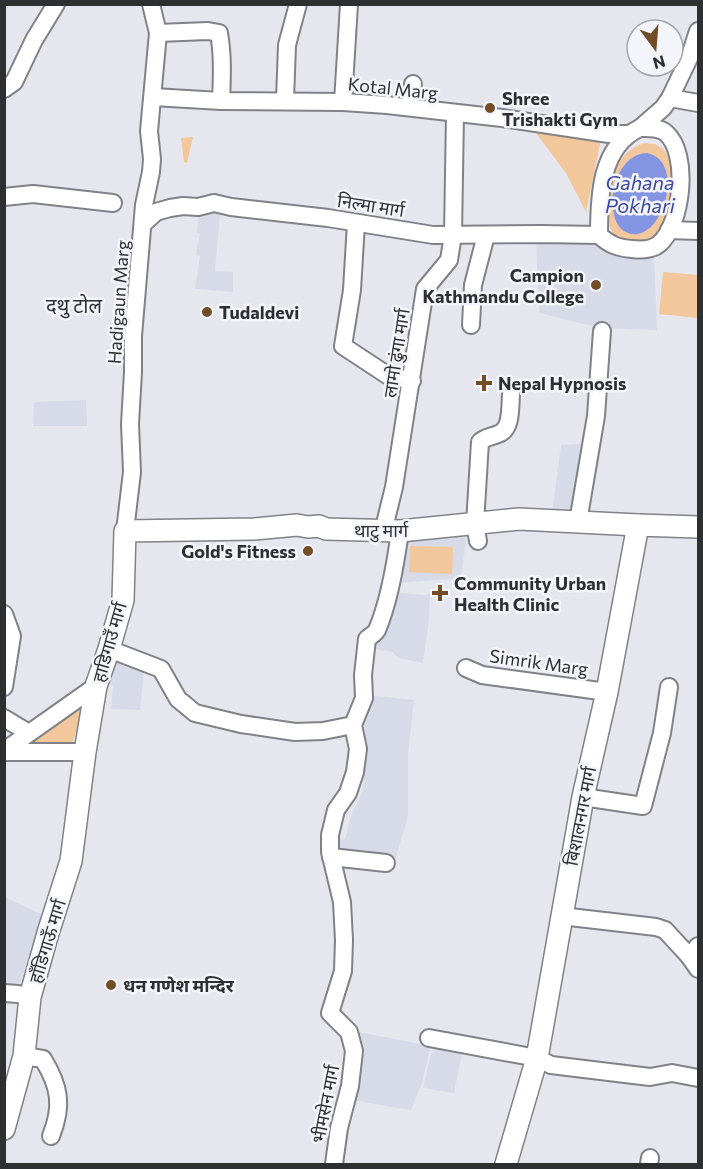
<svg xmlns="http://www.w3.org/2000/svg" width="703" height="1169" font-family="Commissioner,'Noto Sans Devanagari',sans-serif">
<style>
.built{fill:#d7dbe8}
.green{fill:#f1c79b}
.water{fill:#8394e2}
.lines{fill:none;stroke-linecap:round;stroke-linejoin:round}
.minor-casing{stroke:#818288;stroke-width:20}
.major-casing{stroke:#818288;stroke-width:24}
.minor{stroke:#fff;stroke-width:16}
.major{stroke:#fff;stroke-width:21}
.poi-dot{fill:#714e27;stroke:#f3f5fb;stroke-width:2}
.labels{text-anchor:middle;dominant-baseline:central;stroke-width:5;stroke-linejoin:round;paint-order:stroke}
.street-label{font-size:18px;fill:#2e2f31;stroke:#f3f5fb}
.poi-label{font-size:18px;font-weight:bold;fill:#2e2f31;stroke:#f3f5fb;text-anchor:start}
.water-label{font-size:20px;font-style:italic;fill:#3c47a3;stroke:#f3f5fb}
.neighbourhood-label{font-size:20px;fill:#2f3035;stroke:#f3f5fb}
</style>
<rect width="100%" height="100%" fill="#e6e7ee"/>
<g class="built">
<path d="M199,211l21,3 -5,57 18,1v20l-38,-3 5,-33 -4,-1 4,-21 -3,-1z"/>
<path d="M536,240l59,4 14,7 45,4 3,75 -57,-2 -61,-15z"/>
<path d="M86,400l1,26h-54l1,-24z"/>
<path d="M591,443l-18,70h-21l9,-68z"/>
<path d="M401,533h64l1,7 -5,38 -63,5z"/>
<path d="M390,592l35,3 5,-1 -1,25 -6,44 -25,-5 -5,-6 -24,-4z"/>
<path d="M115,660l29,10 -4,40 -29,-1 2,-23 -6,-3z"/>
<path d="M368,695l46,5 -6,54v62l-14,48 -58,-16v-7l9,-2 6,-23 12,-26 4,-40 -3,-15z"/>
<path d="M5,897l38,18 -9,32 -18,45 -11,-2z"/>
<path d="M358,1032l73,14 -9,37 -11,27 -60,-10 8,-46z"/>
<path d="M438,1043l24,11 -8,39 -31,-5 7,-30z"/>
</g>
<g class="green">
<path d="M533,129l68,10 -15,73 -20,-39z"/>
<path d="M193,137l-6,26 -3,-1 -3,-24z"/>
<path d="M645,143l10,1 8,5 7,10 4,12 -2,36 -14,28 -16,10 -26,-7c-21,-28 -7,-86 29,-95z"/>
<path d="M663,272l35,3v43l-39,-4z"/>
<path d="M410,546l43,1 -1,27 -43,-2z"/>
<path d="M84,702l-12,43 -47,-4z"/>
</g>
<path class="water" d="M647,153c42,9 13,96 -21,79 -7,-3 -11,-11 -12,-18 -6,-23 6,-60 33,-61z"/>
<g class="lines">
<g class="minor-casing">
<g id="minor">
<path d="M158,33l50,-2 11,2c4,23 3,44 2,68"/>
<path d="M4,89l10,-7 20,-42 22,-36"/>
<path d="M153,97l68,4 122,1 44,3 115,13 107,16h19"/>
<path d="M670,98l28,5"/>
<path d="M285,100l2,-55 11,-41"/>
<path d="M343,102l6,-98"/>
<path d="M410,107l3,-23"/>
<path d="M640,128c9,0 19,-1 26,5 24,21 16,92 -7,111 -7,6 -18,6 -27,5 -14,-1 -22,-4 -33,-14 0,-38 1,-89 41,-107z"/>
<path d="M640,128l23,-20 7,-10 20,-42 8,-25"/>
<path d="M4,197l29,-3 80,9"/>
<path d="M356,223l-4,67 -9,56 44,29 25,6"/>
<path d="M143,224l13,-12 14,-4 13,-2 15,1 16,-4 17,4 97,11 105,17 108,-1 58,1"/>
<path d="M669,230l29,1"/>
<path d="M471,325l2,-40 13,-50"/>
<path d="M578,522l18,-106 6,-85"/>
<path d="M125,531l7,-59 -2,-48 3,-52v-36l11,-131 7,-33 1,-13 -3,-28 9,-98 -7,-29"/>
<path d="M383,532l11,-45 31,-198 24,-29 4,-25 2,-121"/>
<path d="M478,541l-3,-17 5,-82c5,-5 11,-5 18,-8 14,-4 12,-27 13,-40"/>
<path d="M4,614l8,22 -8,51"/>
<path d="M109,649l52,20 17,30 17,14 46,11 54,8 28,-1 30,-6"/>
<path d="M466,668l16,7 125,17"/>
<path d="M4,718l25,15"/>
<path d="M4,751l92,-65"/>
<path d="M4,752h81"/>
<path d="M583,797l60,9 19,-73 7,-46"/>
<path d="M331,857l55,6"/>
<path d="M561,916l95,11 9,3 24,26"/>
<path d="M698,946l-9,10 9,13"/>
<path d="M4,993l14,1 12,3"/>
<path d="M429,1038l108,20 14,7 99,12 22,-4 26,5"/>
<path d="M24,1056l19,3c17,28 20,47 8,77"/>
<path d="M334,1164l5,-36 11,-42 4,-35 -5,-19 -19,-19 13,-42 1,-31 -2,-38 -12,-50v-17l6,-25 12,-17 7,-21 3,-23 -5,-24 11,-27 -1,-23 4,-36c3,-3 8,-5 10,-9 12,-28 19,-69 23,-99"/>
<path d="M649,1164l1,-6"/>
</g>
</g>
<g class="major-casing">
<g id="major">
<path d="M4,1129l20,-73 6,-59 18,-64 23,-72 14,-109 11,-66 13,-37 14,-49 2,-69 129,-2 43,-4 11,2 11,-1 7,3 74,2 119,-12 119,6"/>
<path d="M506,1164l31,-106 46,-261 24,-105 31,-167 60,2"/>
</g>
</g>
<use href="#minor" class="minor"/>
<use href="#major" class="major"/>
</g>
<g class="poi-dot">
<circle cx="490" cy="108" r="6"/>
<circle cx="596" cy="285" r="6"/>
<circle cx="207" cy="312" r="6"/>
<path d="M481 374h6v6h6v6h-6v6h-6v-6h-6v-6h6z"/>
<circle cx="308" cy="551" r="6"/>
<path d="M437 584h6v6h6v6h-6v6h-6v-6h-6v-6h6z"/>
<circle cx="111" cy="985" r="6"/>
</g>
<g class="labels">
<g class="street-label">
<text transform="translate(393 88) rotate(6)">Kotal Marg</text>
<text transform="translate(371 205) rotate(9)">निल्मा मार्ग</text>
<text transform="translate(118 302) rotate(-86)">Hadigaun Marg</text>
<text transform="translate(396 353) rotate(-81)">लामो ढुंगा मार्ग</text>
<text x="381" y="530">थाटु मार्ग</text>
<text transform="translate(109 642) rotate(-74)">हाडिगाउँ मार्ग</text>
<text transform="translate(539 662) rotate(8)">Simrik Marg</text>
<text transform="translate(580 816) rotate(-79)">बिशालनगर मार्ग</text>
<text transform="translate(47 941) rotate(-73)">हाँडिगाऊँ मार्ग</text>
<text transform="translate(325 1104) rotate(-79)">भीमसेन मार्ग</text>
</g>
<g class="poi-label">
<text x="502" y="98">Shree<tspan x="502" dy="21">Trishakti Gym</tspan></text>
<text x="584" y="275" text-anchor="end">Campion<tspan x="584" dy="21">Kathmandu College</tspan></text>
<text x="219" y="312">Tudaldevi</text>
<text x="498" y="383">Nepal Hypnosis</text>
<text x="296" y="551" text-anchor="end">Gold's Fitness</text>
<text x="454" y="583">Community Urban<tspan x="454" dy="21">Health Clinic</tspan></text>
<text x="123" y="985">धन गणेश मन्दिर</text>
</g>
<g class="water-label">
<text x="640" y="182">Gahana<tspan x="640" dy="23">Pokhari</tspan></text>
</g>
<g class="neighbourhood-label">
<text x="74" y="305">दथु टोल</text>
</g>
</g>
<rect width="703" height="1169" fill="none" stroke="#2e2f31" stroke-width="12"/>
<g transform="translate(655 48) rotate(164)"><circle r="28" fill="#f3f5fb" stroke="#a4a6aa" stroke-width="1.5"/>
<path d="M0-4.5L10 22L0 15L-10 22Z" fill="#714e27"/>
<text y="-9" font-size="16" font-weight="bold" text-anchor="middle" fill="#2e2f31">N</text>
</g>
</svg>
